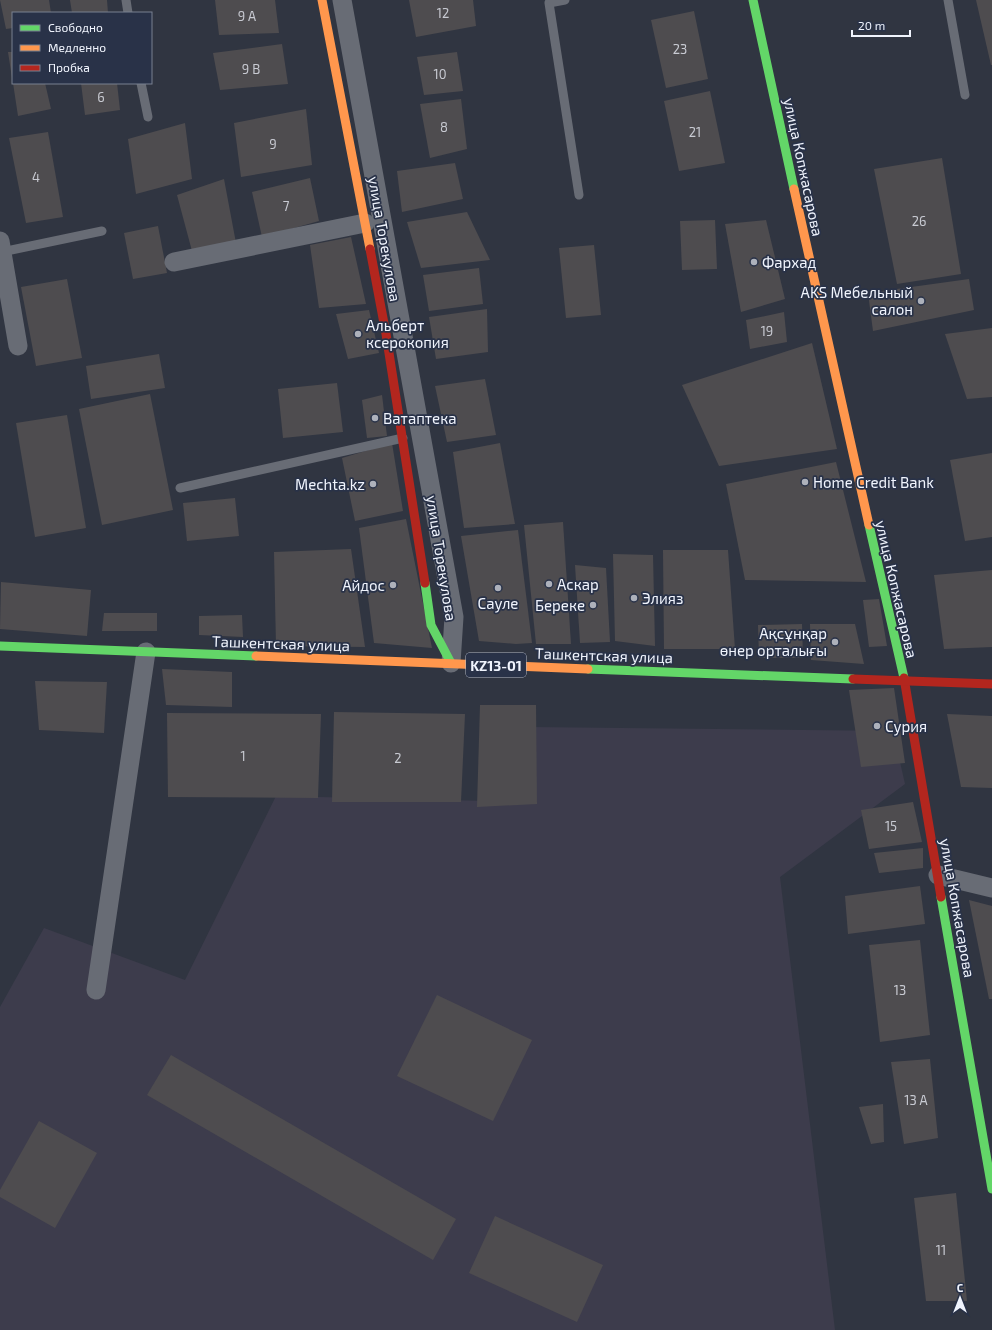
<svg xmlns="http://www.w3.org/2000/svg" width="992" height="1330" font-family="'Exo 2',sans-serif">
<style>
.industrial{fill:#3d3c4c}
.building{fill:#4e4c4f}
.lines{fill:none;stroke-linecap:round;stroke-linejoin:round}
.lane{stroke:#686c75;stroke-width:9}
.street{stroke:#686c75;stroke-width:19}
.fast{stroke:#63d668;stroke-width:9}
.slow{stroke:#ff974d;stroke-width:9}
.jam{stroke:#b3261e;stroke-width:9}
.poi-dot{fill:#adb1bb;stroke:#293248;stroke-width:1.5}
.labels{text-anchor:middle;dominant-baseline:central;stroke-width:3.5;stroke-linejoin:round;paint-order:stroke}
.number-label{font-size:13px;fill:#c8cad2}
.shield{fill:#293248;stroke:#b4bac7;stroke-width:1}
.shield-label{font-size:14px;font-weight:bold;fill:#f0f4fd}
.street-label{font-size:15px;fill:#f0f4fd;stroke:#293248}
.poi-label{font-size:15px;fill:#f0f4fd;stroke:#293248;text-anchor:start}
</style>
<rect width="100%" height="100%" fill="#303541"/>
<path class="industrial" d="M530,727l363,4 12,53 -125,93 55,453h-835v-323l44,-79 141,52 91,-184 252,6z"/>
<g class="building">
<path d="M0,0h49l2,13h-38v15l-7,1z"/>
<path d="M70,0h37l1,13h-36z"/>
<path d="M215,0h60l4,33 -60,2z"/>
<path d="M409,0h64l3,26 -60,11z"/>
<path d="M976,0h16v65h-1z"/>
<path d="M694,11l14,68 -42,9 -15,-68z"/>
<path d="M282,44l6,40 -68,6 -7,-37z"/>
<path d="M8,52h5v26h-1z"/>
<path d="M457,52l6,39 -39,4 -7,-38z"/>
<path d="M13,83h32l6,26 -33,7z"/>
<path d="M81,83h36l3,27 -35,5z"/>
<path d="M710,91l15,72 -46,8 -15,-70z"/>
<path d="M461,99l6,50 -37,9 -10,-54z"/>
<path d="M306,109l6,56 -71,12 -7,-54z"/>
<path d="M185,123l7,56 -56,15 -8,-55z"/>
<path d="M48,132l15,85 -37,6 -17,-85z"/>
<path d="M942,158l19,116 -64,10 -23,-115z"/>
<path d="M455,163l8,36 -61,13 -5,-41z"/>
<path d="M310,178l9,43 -57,16 -10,-45z"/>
<path d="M224,179l12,64 -44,8 -15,-56z"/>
<path d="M467,212l23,48 -69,8 -14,-46z"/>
<path d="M715,220l2,49 -35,1 -2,-49z"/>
<path d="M766,220l19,79 -44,13 -16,-88z"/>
<path d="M158,226l9,47 -34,6 -9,-46z"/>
<path d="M351,237l15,67 -47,4 -9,-63z"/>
<path d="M594,245l7,70 -35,3 -7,-70z"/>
<path d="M479,268l4,36 -54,7 -6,-36z"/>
<path d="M67,279l15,79 -46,8 -15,-79z"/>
<path d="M969,279l5,31 -101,21 -5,-38z"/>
<path d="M487,309l1,43 -52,7 -7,-42z"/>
<path d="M369,310l10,43 -31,6 -12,-45z"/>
<path d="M784,312l3,30 -37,7 -4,-29z"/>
<path d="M992,328v69l-25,2 -22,-65z"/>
<path d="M812,343l25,106 -118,17 -37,-81z"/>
<path d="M159,354l6,34 -74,11 -5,-33z"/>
<path d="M485,379l11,56 -49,7 -12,-56z"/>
<path d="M337,383l6,49 -60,6 -5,-49z"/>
<path d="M150,394l23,116 -71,15 -23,-116z"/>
<path d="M382,395l5,41 -20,2 -5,-38z"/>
<path d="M67,415l19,113 -51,9 -19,-114z"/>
<path d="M392,443l11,68 -48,10 -13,-63z"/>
<path d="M500,443l15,81 -51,4 -11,-76z"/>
<path d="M992,453v84l-27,4 -15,-81z"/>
<path d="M836,462l30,120 -121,-2 -19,-96z"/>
<path d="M235,498l4,38 -52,5 -4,-38z"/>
<path d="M406,519l26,129 -58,-5 -15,-115z"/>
<path d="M563,522l8,122h-35l-12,-119z"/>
<path d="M518,530l14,113 -16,1 -37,-3 -18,-105z"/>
<path d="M351,549l14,98 -89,-1 -2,-94z"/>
<path d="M663,550h65l7,99h-71z"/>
<path d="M613,554l40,1 2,91 -40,-5z"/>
<path d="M575,565l31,3 4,74 -30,1z"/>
<path d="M992,570v77l-48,2 -10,-74z"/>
<path d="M1,582l90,8 -4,46 -87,-7z"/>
<path d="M879,599l8,47 -18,1 -6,-47z"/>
<path d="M104,613h53v18h-55z"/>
<path d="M242,615l1,22 -44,-2v-19z"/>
<path d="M802,624l1,34h-44l-1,-33z"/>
<path d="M810,624h45l9,40 -53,-4z"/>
<path d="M162,669l70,3v35l-66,-2z"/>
<path d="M35,681l72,1 -3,51 -65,-3z"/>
<path d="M894,688l11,75 -44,4 -12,-77z"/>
<path d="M480,705h56l1,99 -60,3z"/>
<path d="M334,712l131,2 -4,88h-129z"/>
<path d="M167,713l154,1 -3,84 -150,-1z"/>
<path d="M947,714l45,2v72l-31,-1z"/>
<path d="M913,802l9,40 -53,7 -8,-39z"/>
<path d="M923,848v20l-44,5 -5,-20z"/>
<path d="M920,886l5,38 -77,10 -3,-38z"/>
<path d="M969,900l23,6v93h-3z"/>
<path d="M920,940l10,95 -50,7 -11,-97z"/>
<path d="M437,995l95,45 -39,81 -96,-45z"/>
<path d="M171,1055l285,164 -23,41 -286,-165z"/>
<path d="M930,1059l8,79 -34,6 -13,-82z"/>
<path d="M883,1104l1,38 -13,2 -12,-37z"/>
<path d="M39,1121l58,32 -42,75 -55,-31v-7z"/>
<path d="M956,1193l11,108h-41l-12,-103z"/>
<path d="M495,1216l108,49 -26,57 -108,-49z"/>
</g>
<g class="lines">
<g class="lane">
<path d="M126,0l2,13"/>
<path d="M565,0l-16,3 30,192"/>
<path d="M948,0l17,95"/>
<path d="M141,83l7,34"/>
<path d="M2,252l100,-21"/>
<path d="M180,488l223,-50"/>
</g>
<g class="street">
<path d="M342,0l112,617 -3,46"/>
<path d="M0,241l18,105"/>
<path d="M174,262l191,-39"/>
<path d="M938,875l54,13"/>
<path d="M96,990l50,-338"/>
</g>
<g class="fast">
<path d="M753,0l41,189"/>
<path d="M869,525l35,153"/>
<path d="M425,583l6,42 20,38"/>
<path d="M0,646l256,10"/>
<path d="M588,669l265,10"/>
<path d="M941,897l51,292"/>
</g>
<g class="slow">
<path d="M322,0l48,249"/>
<path d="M794,189l75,336"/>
<path d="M256,656l332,13"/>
</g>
<g class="jam">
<path d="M370,249l16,85 39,249"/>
<path d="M904,678l37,219"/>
<path d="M853,679l139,5"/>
</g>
</g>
<g class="poi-dot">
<circle cx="754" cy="262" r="4"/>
<circle cx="921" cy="301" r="4"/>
<circle cx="358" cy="334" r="4"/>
<circle cx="375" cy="418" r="4"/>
<circle cx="805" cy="482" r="4"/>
<circle cx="373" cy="484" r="4"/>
<circle cx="549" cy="584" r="4"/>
<circle cx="393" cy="585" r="4"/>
<circle cx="498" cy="588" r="4"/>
<circle cx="634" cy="598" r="4"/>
<circle cx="593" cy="605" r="4"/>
<circle cx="835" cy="642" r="4"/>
<circle cx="877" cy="726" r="4"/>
</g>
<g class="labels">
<g class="number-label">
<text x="443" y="13">12</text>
<text x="247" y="16">9 А</text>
<text x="680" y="49">23</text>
<text x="251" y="69">9 В</text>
<text x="440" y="74">10</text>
<text x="101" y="97">6</text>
<text x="444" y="127">8</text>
<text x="695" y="132">21</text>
<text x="273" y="144">9</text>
<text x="36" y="177">4</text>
<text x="286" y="206">7</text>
<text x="919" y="221">26</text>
<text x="767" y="331">19</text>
<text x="243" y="756">1</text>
<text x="398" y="758">2</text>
<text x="891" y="826">15</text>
<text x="900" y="990">13</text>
<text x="916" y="1100">13 А</text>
<text x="941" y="1250">11</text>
</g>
<rect class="shield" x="466" y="653" width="60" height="24" rx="3"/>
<g class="shield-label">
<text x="496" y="665">KZ13-01</text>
</g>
<g class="street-label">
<text transform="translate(804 167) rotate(78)">улица Копжасарова</text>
<text transform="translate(385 239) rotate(80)">улица Торекулова</text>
<text transform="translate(442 558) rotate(81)">улица Торекулова</text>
<text transform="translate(897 589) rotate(77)">улица Копжасарова</text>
<text transform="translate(281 643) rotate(2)">Ташкентская улица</text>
<text transform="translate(604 655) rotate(2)">Ташкентская улица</text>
<text transform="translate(958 908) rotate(80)">улица Копжасарова</text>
</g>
<g class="poi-label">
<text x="762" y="262">Фархад</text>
<text x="913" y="292" text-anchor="end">AKS Мебельный<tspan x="913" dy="17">салон</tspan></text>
<text x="366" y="325">Альберт<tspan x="366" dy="17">ксерокопия</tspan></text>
<text x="383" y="418">Ватаптека</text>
<text x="813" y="482">Home Credit Bank</text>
<text x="365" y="484" text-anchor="end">Mechta.kz</text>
<text x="557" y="584">Аскар</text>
<text x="385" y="585" text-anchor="end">Айдос</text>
<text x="642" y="598">Элияз</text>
<text x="498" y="603" text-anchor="middle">Сауле</text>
<text x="585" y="605" text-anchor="end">Береке</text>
<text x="827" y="633" text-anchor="end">Ақсұнқар<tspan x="827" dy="17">өнер орталығы</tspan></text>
<text x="885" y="726">Сурия</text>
</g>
</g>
<rect x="12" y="12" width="140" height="72" fill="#293248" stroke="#798090"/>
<rect x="20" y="25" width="20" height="6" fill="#63d668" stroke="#798090"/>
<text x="48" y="32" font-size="12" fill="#f0f4fd">Свободно</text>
<rect x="20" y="45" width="20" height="6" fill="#ff974d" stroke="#798090"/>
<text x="48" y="52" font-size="12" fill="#f0f4fd">Медленно</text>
<rect x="20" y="65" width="20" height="6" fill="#b3261e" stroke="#798090"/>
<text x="48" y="72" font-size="12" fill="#f0f4fd">Пробка</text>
<g transform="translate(960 1298)" stroke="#293248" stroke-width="3" paint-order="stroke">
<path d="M0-3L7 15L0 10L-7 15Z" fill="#f0f4fd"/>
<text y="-6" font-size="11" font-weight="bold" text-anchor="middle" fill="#f0f4fd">С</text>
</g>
<path d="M852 30v6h58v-6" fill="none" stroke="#f0f4fd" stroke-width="2"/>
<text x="858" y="30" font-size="12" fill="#f0f4fd" stroke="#293248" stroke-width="3" paint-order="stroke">20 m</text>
</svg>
